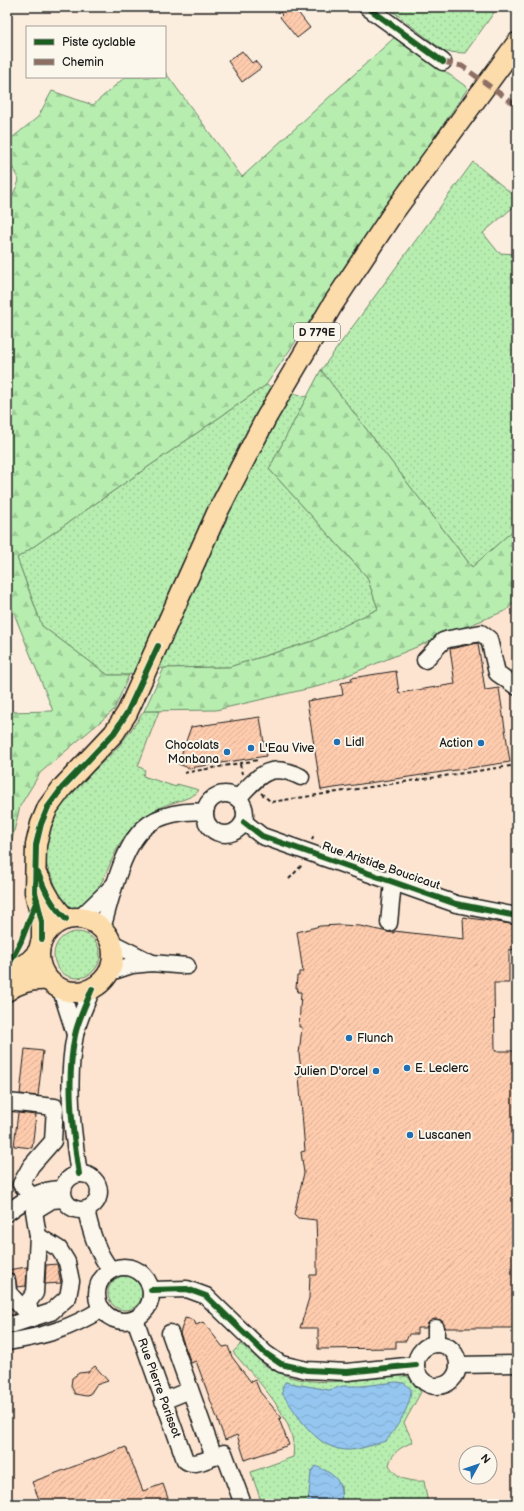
<svg xmlns="http://www.w3.org/2000/svg" width="524" height="1511" font-family="'Balsamiq Sans',sans-serif">
<style>
.built{fill:#fde4d0;fill-rule:evenodd}
.grass{fill:url(#grass-dots);stroke:#6a8566}
.forest{fill:url(#forest-firs);stroke:#6a8566}
.water{fill:url(#water-waves);stroke:#64829b}
.building{fill:url(#building-hatch);stroke:#1c1c1c}
.lines{fill:none;stroke-linecap:round;stroke-linejoin:round}
.minor-casing{stroke:#1c1c1c;stroke-width:19}
.major-casing{stroke:#1c1c1c;stroke-width:23}
.path{stroke:#1c1c1c;stroke-width:2;stroke-dasharray:4 3;stroke-linecap:butt}
.minor{stroke:#fbf7ec;stroke-width:16}
.major{stroke:#fddcac;stroke-width:20}
.quiet{stroke:#8d6e63;stroke-width:5;stroke-dasharray:10 5;stroke-linecap:butt}
.cycleway-casing{stroke:#fbf7ec;stroke-width:8}
.cycleway{stroke:#1b5e20;stroke-width:6}
.poi-dot{fill:#1f6fb2;stroke:#fbf7ec;stroke-width:1.5}
.labels{text-anchor:middle;dominant-baseline:central;stroke-width:4;stroke-linejoin:round;paint-order:stroke}
.shield{fill:#fbf7ec;stroke:#5f5e5a;stroke-width:1}
.shield-label{font-size:11px;font-weight:bold;fill:#1c1c1c}
.poi-label{font-size:12px;fill:#1c1c1c;stroke:#fbf7ec;text-anchor:start}
.street-label{font-size:12px;fill:#1c1c1c;stroke:#fbf7ec}
</style>
<defs>
<pattern id="grass-dots" width="8" height="8" patternUnits="userSpaceOnUse"><rect width="8" height="8" fill="#b7eeb0"/><path d="M2 2h.1M6 6h.1" fill="none" stroke="#9dcc97" stroke-width="1.8" stroke-linecap="round"/></pattern>
<pattern id="forest-firs" width="22" height="20" patternUnits="userSpaceOnUse"><rect width="22" height="20" fill="#b7eeb0"/><path d="M5 1l3.5 6h-7zM16 11l3.5 6h-7z" fill="#9dcc97"/></pattern>
<pattern id="water-waves" width="16" height="10" patternUnits="userSpaceOnUse"><rect width="16" height="10" fill="#94c6f0"/><path d="M0 5q4-4 8 0t8 0" fill="none" stroke="#7faacd"/></pattern>
<pattern id="building-hatch" width="6" height="6" patternUnits="userSpaceOnUse"><rect width="6" height="6" fill="#fecbad"/><path d="M-1 1l2-2M0 6l6-6M5 7l2-2" fill="none" stroke="#d9ae94"/></pattern>
</defs>
<rect width="100%" height="100%" fill="#fceedf"/>
<filter id="ink" filterUnits="userSpaceOnUse"><feTurbulence type="fractalNoise" baseFrequency=".025" numOctaves="2"/><feDisplacementMap in="SourceGraphic" scale="8" xChannelSelector="R" yChannelSelector="G"/><feConvolveMatrix kernelMatrix="1 2 1 2 8 2 1 2 1" color-interpolation-filters="sRGB"/></filter>
<g filter="url(#ink)">
<path class="built" d="M517,599v905h-510v-643l13,-55 20,-33 74,-63 30,1 72,-1 108,-25 183,-75zM466,1453h24v24h-24z"/>
<g class="grass">
<path d="M387,7h111l-33,46 -20,-1z"/>
<path d="M473,162l44,36v6l-34,29 16,20 18,1v273l-45,40 -151,-197z"/>
<path d="M266,385l41,12 -38,72 98,108 11,32 -65,32 -84,26 -65,1 -35,7h-21l-66,-49 -25,-68z"/>
<path d="M144,711h15l-21,55 7,4 -2,6 33,11 1,-3 22,6c-5,9 -28,12 -38,17 -10,5 -19,11 -27,19 -27,24 -23,62 -58,84 -13,-6 -18,-18 -23,-31 -2,-5 -6,-11 -7,-16 -10,-51 44,-85 73,-117 9,-11 17,-23 25,-35z"/>
<circle cx="77" cy="955" r="23"/>
<circle cx="125" cy="1293" r="17"/>
<path d="M241,1344c11,9 22,22 34,27 41,20 88,6 132,5l14,16 -17,31 9,19c-12,5 -21,10 -24,23 9,14 19,17 35,16l4,23h-86l-1,-18 -33,18h-46l-11,-32 42,-15c6,-38 -38,-78 -60,-105z"/>
</g>
<g class="forest">
<path d="M396,36l72,52 -202,297 -249,173 25,68 66,49h21l-15,35 -74,63 -20,33 -13,55v-149l46,-1 -46,-115v-388l12,-27 -12,-25v-14l31,-25 14,-26 41,14 32,-28h40v-5l77,105z"/>
<path d="M321,370l151,197 45,-40v72l-10,11 -183,75 -108,25 -72,1 20,-43 65,-1 84,-26 65,-32 -11,-32 -98,-108z"/>
</g>
<g class="water">
<path d="M285,1382l44,8 14,-4h18l35,-4 8,1 7,6c0,18 -14,38 -25,52 -11,3 -24,8 -36,9 -33,1 -50,-32 -67,-55l-1,-7z"/>
<path d="M316,1466c22,10 25,14 26,38h-34l3,-32z"/>
</g>
<g class="building">
<path d="M276,7h18l16,21 -13,10 -17,-21 2,-2z"/>
<path d="M242,51l10,12 3,-2 6,7 -19,14 -14,-21z"/>
<path d="M478,643l7,47 14,-2 11,74 -189,28 -14,-89 36,-6 -2,-12 11,-2 -1,-3 45,-7 3,22 56,-9 -5,-35z"/>
<path d="M260,717l6,39 -77,12 -11,-4 13,-37z"/>
<path d="M463,917l54,8v24l-8,1v33h-15l1,68h22l-2,277h-69l-5,-8 -5,-1 -8,4 -2,5h-9v6h-8l-3,7h-10v7l-78,1v-21h-18l9,-30 1,-23h7v-28l-1,-27 -18,-2 -4,-4 10,-41 -3,-21 4,-1 -6,-75h3l-3,-22 3,-27h-3l2,-35h-4l1,-4h-2l1,-12h2v-4h4l-6,-40 23,-6 20,-1 20,1 28,6 6,1v-2l70,8z"/>
<path d="M25,1049l18,2 -5,45 -18,-2z"/>
<path d="M18,1113l18,2 -4,33 -18,-2z"/>
<path d="M57,1264l4,19 -16,1 1,-19z"/>
<path d="M27,1267l-1,19 -9,1 -2,-11 -8,-4v-2z"/>
<path d="M185,1318l9,2 2,5 7,-3 20,25 5,-1 4,11 19,25 4,-2 5,12 22,26 -3,1 10,26 -44,15 -8,-25 -12,5 -29,-79 -5,2 -11,-30z"/>
<path d="M95,1366l13,15 -12,4 -5,8 -5,3 -11,-2 -4,-8 1,-8 7,-5 9,-1z"/>
<path d="M126,1447l17,44 20,-7 7,20h-129l-9,-22z"/>
</g>
<g class="lines">
<g class="minor-casing">
<g id="minor">
<path d="M367,7l76,55"/>
<path d="M425,660l18,-19 6,-2 32,-6 8,6 8,34 20,14"/>
<circle cx="225" cy="814" r="20"/>
<path d="M238,798c21,-23 32,-37 63,-21"/>
<path d="M244,822l18,14 194,68 61,12"/>
<path d="M80,918l34,-33"/>
<path d="M389,923l4,-41"/>
<path d="M102,929c8,-28 20,-82 42,-101 15,-14 42,-18 61,-16"/>
<path d="M110,942l42,21"/>
<path d="M108,973l24,-8 20,-2 35,3"/>
<path d="M61,990l14,44"/>
<path d="M7,1102l48,5 -2,34 -22,25 -10,18 11,13"/>
<circle cx="81" cy="1192" r="18"/>
<path d="M79,1174c-7,-46 -13,-93 -4,-139 3,-15 11,-31 17,-46"/>
<path d="M86,1210c5,22 11,43 25,60"/>
<path d="M7,1213c17,-13 33,-24 55,-24"/>
<circle cx="124" cy="1294" r="27"/>
<path d="M7,1281l1,11 22,25"/>
<path d="M151,1290l36,-1 19,7 59,57 16,11 26,6 40,2 69,-7"/>
<path d="M31,1318l-3,-16 7,-9 3,-57"/>
<path d="M135,1319l50,141c8,7 20,0 29,-3"/>
<path d="M7,1324h7l37,-12 17,-15 3,-16 -4,-19 -8,-13 -21,-13 -4,-25 18,-11 12,-1"/>
<path d="M436,1328v16"/>
<path d="M170,1333l44,124 10,-4 19,51"/>
<path d="M7,1342c38,-6 62,-13 95,-33"/>
<circle cx="437" cy="1365" r="21"/>
<path d="M458,1365l59,-1"/>
<path d="M163,1401l27,-11"/>
</g>
</g>
<g class="major-casing">
<g id="major">
<path d="M40,879c6,16 14,28 26,40"/>
<circle cx="76" cy="955" r="37"/>
<path d="M42,939v-17l-7,-30 1,-47 5,-21 7,-17 14,-19 52,-55 13,-20 90,-200 49,-95 67,-114 60,-91 124,-170"/>
<path d="M7,974l23,-13 9,-10"/>
<path d="M7,991c12,-9 26,-12 41,-11"/>
</g>
</g>
<g class="path">
<path d="M240,764l2,10"/>
<path d="M184,773l74,-13"/>
<path d="M261,793l10,9 246,-37"/>
<path d="M312,840l2,-7"/>
<path d="M289,879l14,-15"/>
</g>
<use href="#minor" class="minor"/>
<use href="#major" class="major"/>
<path class="quiet" d="M443,62l19,4 55,40"/>
<g class="cycleway-casing">
<g id="cycleway">
<path d="M367,7l76,55"/>
<path d="M244,822l18,14 194,68 61,12"/>
<path d="M38,873c7,18 14,33 28,46"/>
<path d="M42,939v-17l-7,-30 1,-47 5,-21 7,-17 14,-19 52,-55 13,-20 31,-67"/>
<path d="M7,968l14,-27 16,-41"/>
<path d="M79,1174c-7,-46 -13,-93 -4,-139 3,-15 11,-31 17,-46"/>
<path d="M151,1290l36,-1 19,7 59,57 16,11 26,6 40,2 69,-7"/>
</g>
</g>
<use href="#cycleway" class="cycleway"/>
</g>
</g>
<g class="poi-dot">
<circle cx="337" cy="742" r="4"/>
<circle cx="481" cy="743" r="4"/>
<circle cx="251" cy="748" r="4"/>
<circle cx="227" cy="752" r="4"/>
<circle cx="349" cy="1038" r="4"/>
<circle cx="407" cy="1068" r="4"/>
<circle cx="376" cy="1071" r="4"/>
<circle cx="410" cy="1135" r="4"/>
</g>
<g class="labels">
<rect class="shield" x="294" y="323" width="46" height="18" rx="3"/>
<g class="shield-label">
<text x="317" y="332">D 779E</text>
</g>
<g class="poi-label">
<text x="345" y="742">Lidl</text>
<text x="473" y="743" text-anchor="end">Action</text>
<text x="219" y="745" text-anchor="end">Chocolats<tspan x="219" dy="14">Monbana</tspan></text>
<text x="259" y="748">L'Eau Vive</text>
<text x="357" y="1038">Flunch</text>
<text x="415" y="1068">E. Leclerc</text>
<text x="368" y="1071" text-anchor="end">Julien D'orcel</text>
<text x="418" y="1135">Luscanen</text>
</g>
<g class="street-label">
<text transform="translate(381 866) rotate(19)">Rue Aristide Boucicaut</text>
<text transform="translate(159 1388) rotate(70)">Rue Pierre Parissot</text>
</g>
</g>
<rect width="524" height="1511" fill="none" stroke="#fbf7ec" stroke-width="24"/>
<rect x="12" y="12" width="500" height="1487" fill="none" stroke="#1c1c1c" stroke-width="1.5" filter="url(#ink)"/>
<rect x="26" y="26" width="140" height="52" fill="#fbf7ec" stroke="#a29f99"/>
<rect x="34" y="39" width="20" height="6" fill="#1b5e20" stroke="#a29f99"/>
<text x="62" y="46" font-size="12" fill="#1c1c1c">Piste cyclable</text>
<rect x="34" y="59" width="20" height="6" fill="#8d6e63" stroke="#a29f99"/>
<text x="62" y="66" font-size="12" fill="#1c1c1c">Chemin</text>
<g transform="translate(478 1465) rotate(50)"><circle r="19" fill="#fbf7ec" stroke="#a29f99"/>
<path d="M0-3L7 15L0 10L-7 15Z" fill="#1f6fb2"/>
<text y="-6" font-size="11" font-weight="bold" text-anchor="middle" fill="#1c1c1c">N</text>
</g>
</svg>
